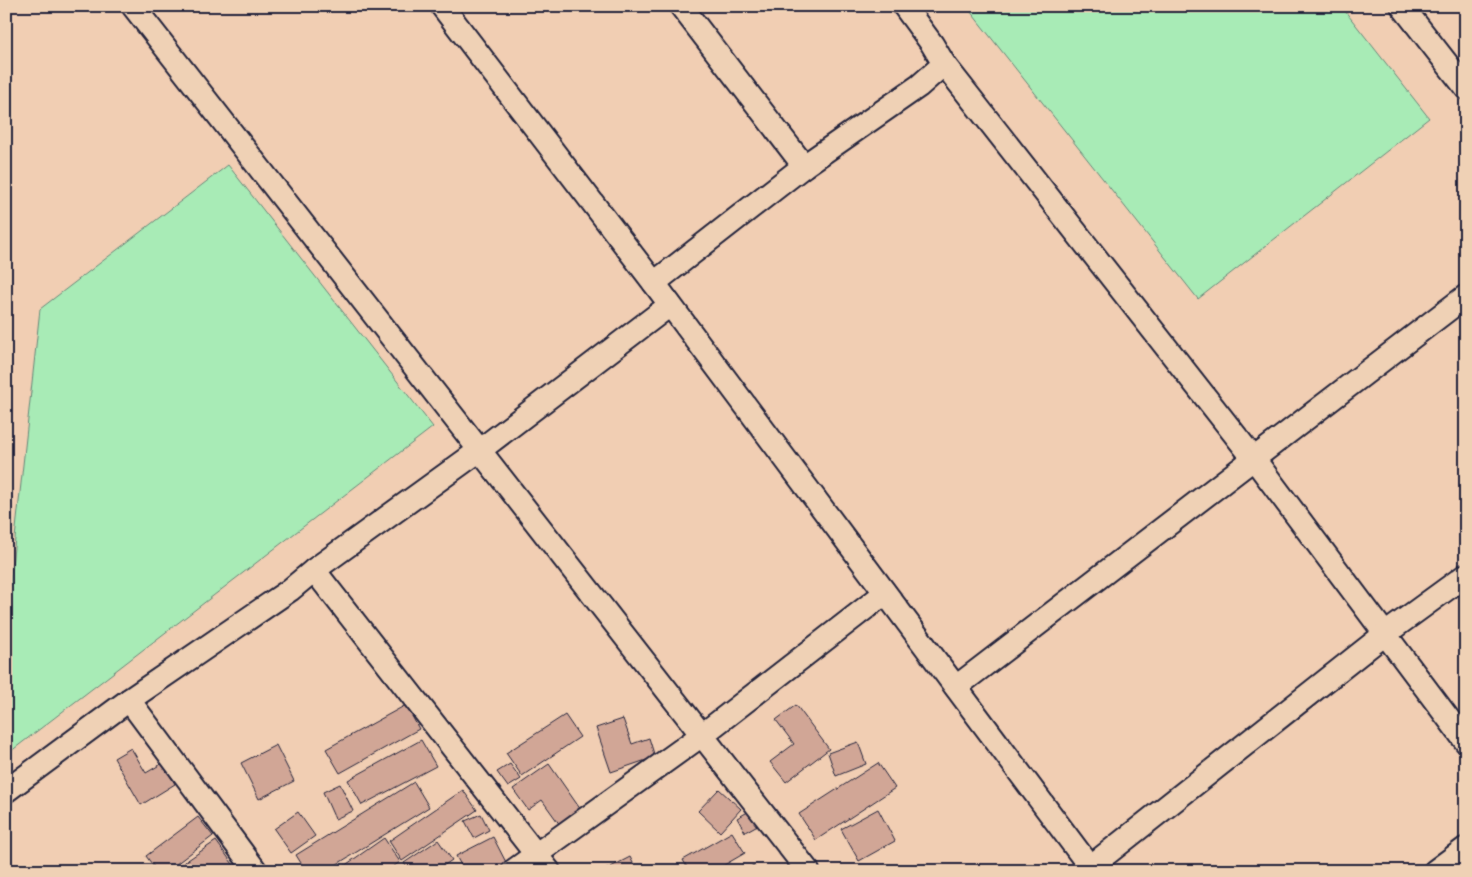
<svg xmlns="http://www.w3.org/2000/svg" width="1472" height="877" font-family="Kalam,sans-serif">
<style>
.green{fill:#a8ebb6;stroke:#658678}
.building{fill:#d1a696;stroke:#22223b}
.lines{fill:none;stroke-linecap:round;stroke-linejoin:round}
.minor-casing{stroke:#22223b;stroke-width:26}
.minor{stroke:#efd1b5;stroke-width:22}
</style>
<rect width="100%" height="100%" fill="#f1ceb3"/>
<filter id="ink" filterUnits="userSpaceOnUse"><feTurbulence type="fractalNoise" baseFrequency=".02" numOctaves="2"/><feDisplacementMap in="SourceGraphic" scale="10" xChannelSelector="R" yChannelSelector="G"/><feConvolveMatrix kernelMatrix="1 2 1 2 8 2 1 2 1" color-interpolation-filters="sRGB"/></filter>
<g filter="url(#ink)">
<g class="green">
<path d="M966,6h375l88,112 -231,181z"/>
<path d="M228,165l205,262 -427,328v-134l34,-312z"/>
</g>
<g class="building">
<path d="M406,705l13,24 -79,44 -14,-24z"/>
<path d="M796,705l33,44 -43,33 -16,-20 24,-18 -18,-24z"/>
<path d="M565,715l15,22 -58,39 -16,-23z"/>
<path d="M623,719l9,25 17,-6 6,19 -44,15 -15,-44z"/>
<path d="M421,740l15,26 -74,39 -14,-25z"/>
<path d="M858,742l8,22 -30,12 -8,-23z"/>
<path d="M276,745l18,36 -35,18 -18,-36z"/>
<path d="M131,748l15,25 17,-10 12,21 -34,21 -27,-47z"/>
<path d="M878,763l17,25 -79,52 -17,-26z"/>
<path d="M510,764l11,15 -13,8 -11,-15z"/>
<path d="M549,764l32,46 -21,15 -18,-25 -14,10 -15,-21z"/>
<path d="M414,782l15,25 -103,64h-20l-10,-16z"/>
<path d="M340,784l13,27 -18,8 -12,-27z"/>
<path d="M719,789l22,20 -21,23 -22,-21z"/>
<path d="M463,790l14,20 -75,51 -13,-20z"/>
<path d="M755,808l8,14 -18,10 -8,-14z"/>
<path d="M878,809l17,32 -36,20 -18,-32z"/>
<path d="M298,812l17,24 -24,17 -17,-24z"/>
<path d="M481,814l8,16 -15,8 -9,-17z"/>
<path d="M198,817l15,19 -46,35h-10l-11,-15z"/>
<path d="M732,832l13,21 -31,18h-25l-6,-11z"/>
<path d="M493,837l17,33 -46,1 -8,-15z"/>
<path d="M384,838l16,24 -13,9h-50z"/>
<path d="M438,840l14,20 -13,9 2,2h-32l-5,-8z"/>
<path d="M216,841l19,26 -6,4h-42l-5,-7z"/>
<path d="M630,857l7,14h-34z"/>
<path d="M753,865l5,6h-12z"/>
<path d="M788,865l6,6h-13z"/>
</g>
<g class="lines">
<g class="minor-casing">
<g id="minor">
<path d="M133,6l675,865"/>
<path d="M442,6l212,277 439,588"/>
<path d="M681,6l123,160"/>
<path d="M1402,6l64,82"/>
<path d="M944,64l310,395 212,283"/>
<path d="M654,283l150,-117 115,-80 25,-22 -12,-20 -28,-38"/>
<path d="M314,570l235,301"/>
<path d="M956,687l510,-391"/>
<path d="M129,700l127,171"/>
<path d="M6,791l123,-91 161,-110 24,-20 166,-120 190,-145"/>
<path d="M1090,867l295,-233 81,-59"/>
<path d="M513,871l189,-136 183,-142"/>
<path d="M1435,871l31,-23"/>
</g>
</g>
<use href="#minor" class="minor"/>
</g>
</g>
<rect width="1472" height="877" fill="none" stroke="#efd1b5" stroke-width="25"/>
<rect x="12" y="12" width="1447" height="852" fill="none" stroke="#22223b" stroke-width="2" filter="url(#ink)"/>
</svg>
